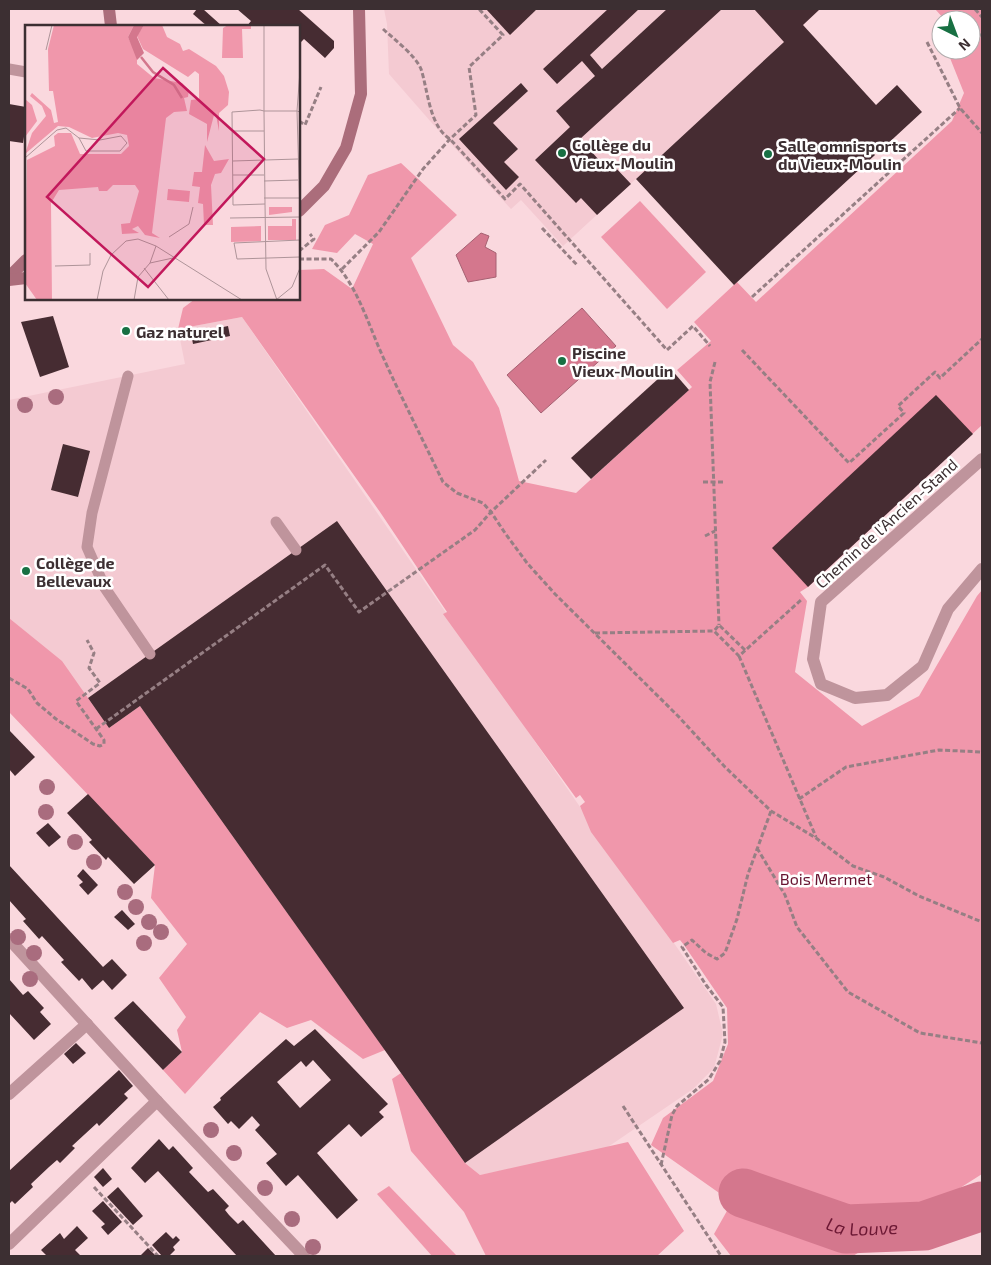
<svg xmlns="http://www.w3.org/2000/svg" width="991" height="1265" font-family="'Exo 2',sans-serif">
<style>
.built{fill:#f4cad2}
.green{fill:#f097ab}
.water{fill:#d4778d;stroke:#a66172}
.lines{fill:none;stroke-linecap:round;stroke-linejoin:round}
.river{stroke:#d4778d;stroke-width:49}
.building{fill:#462c32;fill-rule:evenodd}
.path{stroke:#967f84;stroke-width:3;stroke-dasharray:5 2.5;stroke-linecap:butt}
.lane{stroke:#bf949c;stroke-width:11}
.street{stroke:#bf949c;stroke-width:12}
.secondary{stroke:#ab6d7b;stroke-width:12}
.tree{fill:#a96c7e}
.poi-dot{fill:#187043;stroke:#fff;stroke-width:2}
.labels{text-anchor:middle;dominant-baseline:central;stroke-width:5;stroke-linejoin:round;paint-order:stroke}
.poi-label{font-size:16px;font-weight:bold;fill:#3c2f32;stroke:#fff;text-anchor:start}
.street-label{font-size:16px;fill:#3c2f32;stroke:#fff}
.park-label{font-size:16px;fill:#671330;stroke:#fff}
.water-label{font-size:18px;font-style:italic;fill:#6c1834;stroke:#fff}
.inset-river{fill:none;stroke:#d4778d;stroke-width:2.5}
.inset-road{fill:none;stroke:#ae9499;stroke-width:1}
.view{fill:#c2185b;fill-opacity:0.15;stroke:#c2185b;stroke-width:2.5}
.inset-edge{fill:none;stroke:#3c2f32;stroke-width:2.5}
</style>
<rect width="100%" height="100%" fill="#fad8de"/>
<g class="built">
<path d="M384,9h436l-257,237 -42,-46 -10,9 -80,-87 -42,-48 -2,-50z"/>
<path d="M242,317l474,687 7,30 -9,34 -21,21 -91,62 -122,24 -15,-12 -325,-457 -31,22 -48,-67 -52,-43v-218l176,-36 -7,-35z"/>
</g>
<g class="green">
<path d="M935,9h47v416l-174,162 -8,5 7,9 -12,71 67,54 57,-30 58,-100 5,-6v584l-129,82h-122l-17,-22 18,-32 -81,-57 12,-27 50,-37 15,-37 -1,-36 -43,-63 -4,-5 -7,3 -82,-111 -11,-26 5,-4 -5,-7 -4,3 -133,-184 4,-2 -67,-100 -138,-195 -64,12 5,-21 12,-9h104v-29l25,-1 28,20 21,-45 -18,-10 -18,19 -25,-4 13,-24 24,-10 19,-40 33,-12 56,52 -46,43 42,87 20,17 26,46 20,73 57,12 116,-106 -15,-17 34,-29 -17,-19 43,-40 19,20 196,-181 12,-28 -16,-40 2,-3h21v-30h-26z"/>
<path d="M640,201l66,71 -39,37 -66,-72z"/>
<path d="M9,618l53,43 47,67 31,-22 245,344 -22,9 -52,-39 -24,8 -27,-16 -75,82 -22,-24 19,-18 -5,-22 9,-13 -27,-39 28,-34 -36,-46 4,-33 -146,-153z"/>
<path d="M401,1073l64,90 15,12 148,-33 56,89 -27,25h-171l-22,-44 -53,-61 -19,-72z"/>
<path d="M389,1186l68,70h-25l-55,-62z"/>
</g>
<g class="water">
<path d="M481,233l8,3 -4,11 11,6v24l-28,5 -12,-27z"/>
<path d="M582,308l34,38 -75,67 -34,-38z"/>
</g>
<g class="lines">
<path class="river" id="s1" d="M743,1193l103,36 78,-3 58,-20"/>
</g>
<g class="building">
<path d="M197,9h6l19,17h-15l-14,-12z"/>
<path d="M237,9h61l36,32v7l-9,10 -21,-19 -5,5v-18h-52l4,-5z"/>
<path d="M486,9h51l-27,26z"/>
<path d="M608,9h31l-49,46 12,14 65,-60h55l-142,130 29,32 5,-5 17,18 -34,31 -16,-17 -5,5 -41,-43 35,-33 -14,-16 39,-35 -13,-15 -25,23 -14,-15z"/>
<path d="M754,9h66l-17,16 73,80 21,-20 25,27 -39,36 -3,-3 -8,7 3,3 -141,130 -98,-106 148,-137z"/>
<path d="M521,83l7,8 -35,32 25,26 -14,13 15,15 -13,13 -47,-51z"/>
<path d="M9,104l17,3v17l-3,19 -14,-2z"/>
<path d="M53,316l16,51 -29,10 -19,-55z"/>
<path d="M228,326l2,10 -37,8 -2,-10z"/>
<path d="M670,368l19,22 -98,89 -20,-21z"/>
<path d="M936,395l37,39 -165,153 -36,-39z"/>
<path d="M63,444l27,7 -12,46 -27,-7z"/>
<path d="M337,521l347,487 -219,155 -325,-457 -31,22 -21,-30z"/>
<path d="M9,730l26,27 -20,19 -6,-7z"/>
<path d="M88,794l67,71 -21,19 -26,-27 -2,3 -17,-18 3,-2 -25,-27z"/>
<path d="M48,823l13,14 -12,10 -13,-14z"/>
<path d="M9,865l94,102 9,-8 15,16 -15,15 -9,-10 -11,10 -10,-12 -3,3 -18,-19 3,-2 -22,-24 -3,3 -16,-18 3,-2 -17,-19z"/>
<path d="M83,869l15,16 -10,10 -9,-10 4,-3 -6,-6z"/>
<path d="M122,910l13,14 -7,6 -14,-13z"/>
<path d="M9,979l14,16 5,-4 16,17 -4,4 11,12 -17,16 -25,-27z"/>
<path d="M133,1001l49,51 -19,18 -49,-52z"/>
<path d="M315,1029l73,75 -9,8 5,5 -23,20 -12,-13 -32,29 41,47 -21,19 -39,-44 -12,11 -20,-23 11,-9 -22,-24 5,-5 -8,-9 -13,13 -8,-8 -3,3 -15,-17 8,-7 -1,-2 66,-59 8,7zM313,1060l18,20 -31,28 -23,-26 24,-21 5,6z"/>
<path d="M76,1043l10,10 -13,11 -9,-10z"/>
<path d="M119,1070l14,16 -9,8 4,4 -29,28 -2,-3 -25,23 3,2 -15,15 -3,-3 -8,7 -18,17 2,3 -18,17 -3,-3 -3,3v-33z"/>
<path d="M159,1139l10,11 4,-4 20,22 -4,4 19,20 5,-3 16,17 -4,4 4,5 9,9 5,-4 33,36h-39l-79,-85 -13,12 -14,-15z"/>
<path d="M103,1168l9,11 -9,8 -9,-10z"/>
<path d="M118,1187l25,29 -10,9 -26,-28z"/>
<path d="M103,1201l19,21 -14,13 -7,-8 4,-3 -13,-13z"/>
<path d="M77,1226l11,12 -13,12 6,6h-34l-6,-6 19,-17 4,6z"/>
<path d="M166,1232l7,7 3,-3 4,4 -7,7 2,3 -6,6h-7l-10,-11z"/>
<path d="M148,1248l8,8h-16z"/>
</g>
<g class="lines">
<g class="path">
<path d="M975,9l7,8"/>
<path d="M383,29c11,10 33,27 38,40 7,21 8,57 29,70l55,60 15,-15 147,166 26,-24 17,20"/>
<path d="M940,31h1"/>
<path d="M971,35h11"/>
<path d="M927,42l33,66 22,25"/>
<path d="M299,121l6,4 16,-38"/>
<path d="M542,228l36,38"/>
<path d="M299,251l15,-12 -4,-5"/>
<path d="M299,259h32c26,25 37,65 52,98 19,42 40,83 60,125l14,11 26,10 8,9 14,21 22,30 28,31 123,122 47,51 46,44 45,27 37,28 31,11 35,19 63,26"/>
<path d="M342,269l37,-37 44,-63 27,-30 26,-24 -7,-48 34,-32 -24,-26"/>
<path d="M752,297l208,-189"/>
<path d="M742,350l107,113 55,-50 -6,-7 37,-34 5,6 42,-39"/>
<path d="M715,362l-5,20 9,243"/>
<path d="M703,482h22"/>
<path d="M705,536l10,-5"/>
<path d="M595,633l119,-2"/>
<path d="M745,650l-26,-25 -5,6 25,25 62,-56"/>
<path d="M739,656l77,181"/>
<path d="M9,678l19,11 9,14 19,16 37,25 7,2 4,-2v-4l-28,-39 24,-18 -11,-15 5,-15 -7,-13"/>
<path d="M96,729l229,-164 34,47 116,-82 16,-18 55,-52"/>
<path d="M799,799l47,-32 93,-17 43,2"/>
<path d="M757,848l28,47 12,32 51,65 72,41 62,10"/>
<path d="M623,1106l98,150"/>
<path d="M661,1165l11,-50 5,-9 32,-27 11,-18 5,-19 -2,-35 -17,-22 -24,-38 10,-7 14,13 11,6 8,-6 12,-34 11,-45 23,-63"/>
<path d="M94,1187l64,69"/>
</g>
<g class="lane">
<path d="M9,69l17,3"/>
<path d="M128,376l-36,137 -5,34 18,41 45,66"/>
<path d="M276,522l20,28"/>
</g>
<g class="street">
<path d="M982,459l-161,143 -8,57 8,25 34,14 32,-3 36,-29 25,-57 34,-40"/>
<path d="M9,939l148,162 147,155"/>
<path d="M9,1094l78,-70"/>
<path d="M9,1244l148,-143"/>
</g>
<g class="secondary">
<path d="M109,9l2,17"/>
<path d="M299,211l25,-25 22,-38 15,-54 -2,-85"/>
<path d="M9,277l17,-17"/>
<path d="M9,280l17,-2"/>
</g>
</g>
<g class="tree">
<circle cx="56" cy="397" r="8"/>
<circle cx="25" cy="405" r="8"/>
<circle cx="47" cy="787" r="8"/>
<circle cx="46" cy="812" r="8"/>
<circle cx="75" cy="842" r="8"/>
<circle cx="94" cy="862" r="8"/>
<circle cx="125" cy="892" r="8"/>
<circle cx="136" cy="907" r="8"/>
<circle cx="149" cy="922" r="8"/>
<circle cx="161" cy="932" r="8"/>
<circle cx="18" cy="937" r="8"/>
<circle cx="144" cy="943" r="8"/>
<circle cx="34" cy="953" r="8"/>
<circle cx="30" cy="979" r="8"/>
<circle cx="211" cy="1130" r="8"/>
<circle cx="234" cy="1153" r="8"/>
<circle cx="265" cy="1188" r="8"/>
<circle cx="292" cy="1219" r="8"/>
<circle cx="313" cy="1247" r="8"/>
</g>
<g class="poi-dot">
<circle cx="562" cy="153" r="5"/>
<circle cx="768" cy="154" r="5"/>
<circle cx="126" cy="331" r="5"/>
<circle cx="562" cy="361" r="5"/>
<circle cx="26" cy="571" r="5"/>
</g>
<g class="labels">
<g class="poi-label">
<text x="572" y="144">Collège du<tspan x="572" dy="18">Vieux-Moulin</tspan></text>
<text x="778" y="145">Salle omnisports<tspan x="778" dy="18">du Vieux-Moulin</tspan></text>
<text x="136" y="331">Gaz naturel</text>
<text x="572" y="352">Piscine<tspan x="572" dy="18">Vieux-Moulin</tspan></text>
<text x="36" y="562">Collège de<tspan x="36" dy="18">Bellevaux</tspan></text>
</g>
<g class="street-label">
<text transform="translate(886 523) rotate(-42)">Chemin de l'Ancien-Stand</text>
</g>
<g class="park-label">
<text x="826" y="878">Bois Mermet</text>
</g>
<g class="water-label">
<text stroke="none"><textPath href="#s1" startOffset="125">La Louve</textPath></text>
</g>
</g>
<g transform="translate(25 25)">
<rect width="275" height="275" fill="#fad8de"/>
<path d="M29,0h80l-6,12 9,19v8l17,14 28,5 7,7 -1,7 -4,1 3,13 -13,1 -8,6 -14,115 8,5 -15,-3 -7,-9 -6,3 7,4 -17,1 -1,-10 9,-1 9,-32 -4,-6h-22l-6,6h-8l-1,-4 -39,3 -8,13 1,97h-15l-12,-17 2,-123 28,-14 -1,-10 4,-3h13l9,21h41l8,-8 -2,-11 -9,-2 -26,5 -23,-11 -11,-1 -33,28 7,-21 14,-17 -4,-10 -12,-10 2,-3 19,17 3,13 4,-1 -5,-31h-4l-1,-42zM119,0h18l5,12 13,7 3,7 6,-2 27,17 8,10 5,16 -1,13 -9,8v18l-3,-16h-2l-7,27v-18l-18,-10 2,-14 8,-1v-25l-4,-3 -7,6 -45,-28 -6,-13zM203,0h23v4h-9l1,29h-21l1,-30zM0,74l7,6 5,16 -12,16zM180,120l9,16 15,-2 -8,14 -6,1 -4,11 2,40h-9l-1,-21 -5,-1 2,-16 -8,-1 2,-14h8zM143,164l22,2 -1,11 -22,-2zM244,182h23v5l-23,3zM267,194h4v21h-28v-14h24zM236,201v15l-30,1v-15z" fill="#f097ab"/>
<path d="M109,0h10l-7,12 7,16 -7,7 -9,-23z" fill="#d4778d"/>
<path class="inset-river" d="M116,32l12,15 21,13 8,13"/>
<path class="inset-road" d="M239,0v86l1,93 -32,1 -1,-93 28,-2 4,1h33l3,1M21,25l6,-25M275,46l-3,40 3,101M207,106h32M0,133l32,-28 9,-2 13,10 7,13h34l7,-8 -6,-7 -21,4 -21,-2M208,136l65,-2M208,150h31M239,156l34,-1M239,173h36M240,179l1,65 11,31M205,193l70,-1M144,212l20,-13 4,-17M275,215l-66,3 3,16 63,-2M125,238l23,-5M30,241l35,-1v-12M119,243l25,32M72,275l6,-29 8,-16 15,-14 12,-2 18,7 86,54M109,275l4,-23 12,-14 6,-17M251,275l16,-13 8,-19"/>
<path class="view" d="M138,43l101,91 -116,128 -101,-90z"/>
<rect width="275" height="275" class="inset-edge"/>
</g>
<rect width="991" height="1265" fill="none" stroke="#3c2f32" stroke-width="20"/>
<g transform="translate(956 35) rotate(138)"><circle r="24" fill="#ffffff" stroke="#b1acad"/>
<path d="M0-4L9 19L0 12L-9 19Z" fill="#187043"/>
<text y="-8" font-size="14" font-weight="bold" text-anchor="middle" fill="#3c2f32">N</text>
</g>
</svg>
